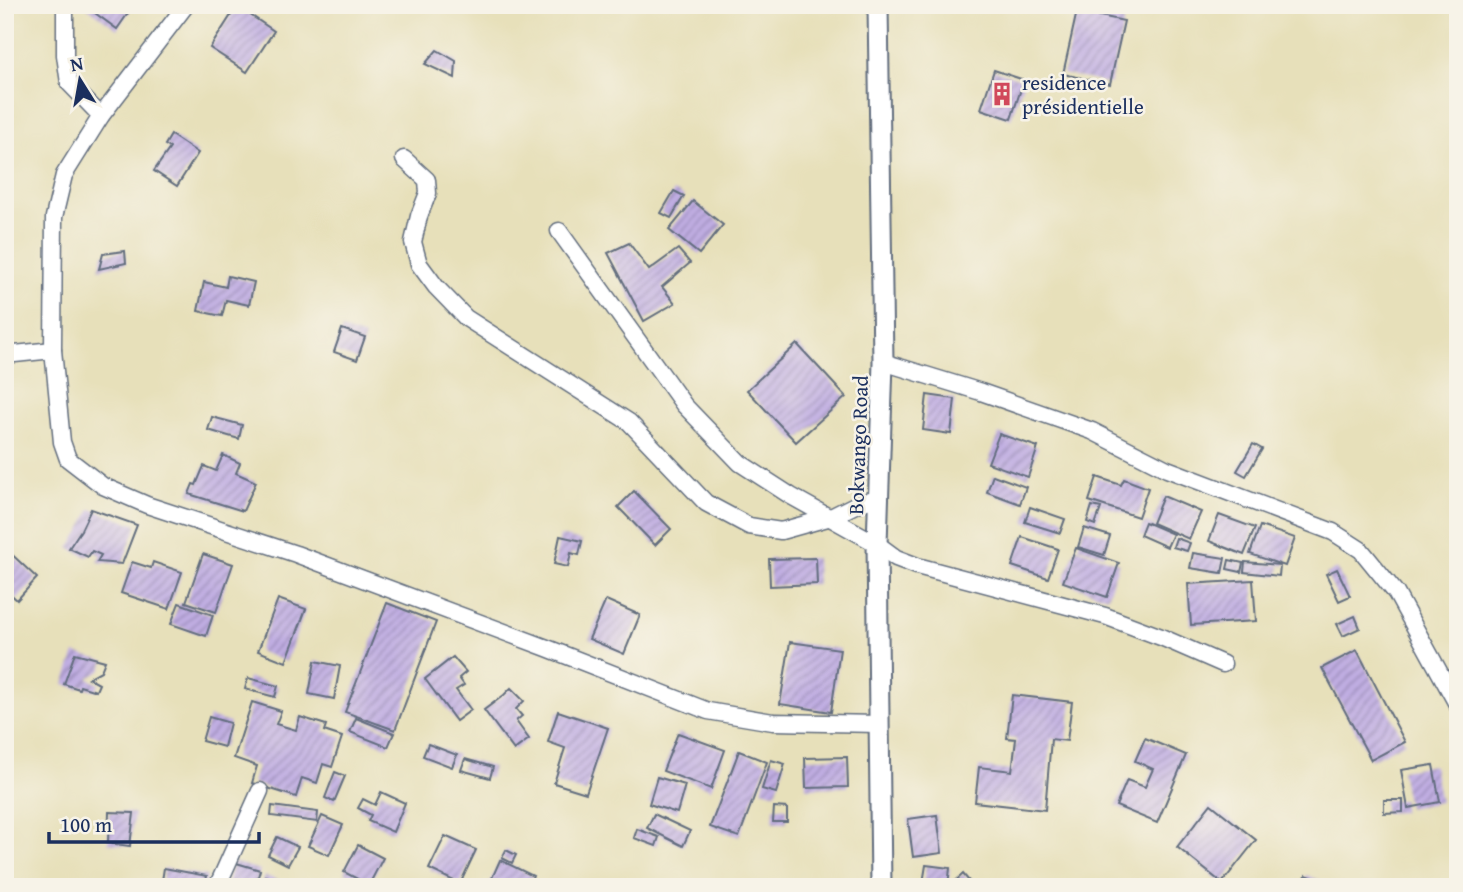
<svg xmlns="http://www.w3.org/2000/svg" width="1463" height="892" font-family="'Gentium Book Plus',serif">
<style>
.building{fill:url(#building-hatch)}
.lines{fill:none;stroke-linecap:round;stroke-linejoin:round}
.minor-casing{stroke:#626d7e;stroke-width:19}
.tertiary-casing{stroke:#626d7e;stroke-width:23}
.minor{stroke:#fff;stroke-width:16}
.tertiary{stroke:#fff;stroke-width:19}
.labels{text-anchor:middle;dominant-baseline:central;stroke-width:5;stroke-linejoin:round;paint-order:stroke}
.poi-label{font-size:21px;fill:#1b2f5e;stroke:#f7f3e8;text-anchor:start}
.street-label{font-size:21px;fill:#1b2f5e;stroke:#f7f3e8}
</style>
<defs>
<pattern id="building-hatch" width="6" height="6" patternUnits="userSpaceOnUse" patternTransform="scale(1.75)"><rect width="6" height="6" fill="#c0ade2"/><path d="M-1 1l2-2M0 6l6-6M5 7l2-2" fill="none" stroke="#9b8dba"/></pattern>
</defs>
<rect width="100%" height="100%" fill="#f7f3e8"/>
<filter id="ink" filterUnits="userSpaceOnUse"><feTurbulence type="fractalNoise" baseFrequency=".0143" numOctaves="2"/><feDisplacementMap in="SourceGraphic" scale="14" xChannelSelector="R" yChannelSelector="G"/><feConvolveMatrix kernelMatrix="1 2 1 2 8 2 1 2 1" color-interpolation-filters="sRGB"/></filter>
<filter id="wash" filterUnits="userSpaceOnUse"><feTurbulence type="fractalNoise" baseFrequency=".00686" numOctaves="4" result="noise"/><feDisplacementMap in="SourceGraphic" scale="28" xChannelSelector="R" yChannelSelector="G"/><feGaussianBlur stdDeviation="1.57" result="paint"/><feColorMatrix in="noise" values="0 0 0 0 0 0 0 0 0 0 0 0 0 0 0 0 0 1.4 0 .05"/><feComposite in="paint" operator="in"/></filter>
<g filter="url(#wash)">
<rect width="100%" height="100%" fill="#e7e0ba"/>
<g id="blocks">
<g class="building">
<path d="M84,5h47l-2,3 2,1 -14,20z"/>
<path d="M237,6l37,25 -27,41 -37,-24z"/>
<path d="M1077,11l47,10 -14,63 -47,-10z"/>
<path d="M437,50l19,11 -1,17 -30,-14z"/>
<path d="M994,70l30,10 -13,39 -30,-10z"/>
<path d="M171,135l27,18 -21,33 -23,-15 16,-23 -5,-3z"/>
<path d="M674,191l10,5 -13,22 -10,-5z"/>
<path d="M693,201l30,24 -24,29 -30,-24z"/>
<path d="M629,243l20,27 29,-21 12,14 -28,24 13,16 -31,18 -36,-68z"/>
<path d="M125,251l1,12 -27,6 4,-15z"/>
<path d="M228,276l26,6 -5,23 -23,-5 -4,16 -24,-5 6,-29 22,5z"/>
<path d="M342,329l23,8 -8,23 -23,-8z"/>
<path d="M797,344l49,53 -50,45 -49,-52z"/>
<path d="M927,395l28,4 -4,35 -28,-4z"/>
<path d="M212,417l30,8 -3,14 -31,-9z"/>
<path d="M999,434l39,13 -10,30 -40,-14z"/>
<path d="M1253,444l9,5 -16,27 -9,-5z"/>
<path d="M223,455l17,8 -4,10 20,9 -13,29 -54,-17 4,-10 3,1 8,-19 12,5z"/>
<path d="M993,475l33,12 -6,17 -33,-12z"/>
<path d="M1097,477l24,8 3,-6 24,9 -10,29 -49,-16z"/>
<path d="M634,491l37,38 -16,16 -37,-38z"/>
<path d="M1163,496l38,16 -12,27 -37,-16z"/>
<path d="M1092,506l9,2 -6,17 -8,-3z"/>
<path d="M1030,507l35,12 -5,14 -35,-11z"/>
<path d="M91,509l46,16 -15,39 -25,-2 4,-7 -9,-4 -4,6 -19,-9 12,-18z"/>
<path d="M1219,515l36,13 -11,27 -35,-14z"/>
<path d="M1145,522l28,12 -6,13 -27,-12z"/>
<path d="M1260,526l35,12 -10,28 -35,-12z"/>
<path d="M1084,528l26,8 -6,19 -26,-8z"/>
<path d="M560,536l22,5 -3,14 -8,-2 -3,14 -14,-3z"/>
<path d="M1022,537l36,12 -10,29 -36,-12z"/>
<path d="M1176,538l14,5 -3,8 -14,-4z"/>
<path d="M5,548l32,30 -20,22 -12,-11z"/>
<path d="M1076,548l43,15 -12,34 -44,-15z"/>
<path d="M1193,553l32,5 -3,15 -32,-5z"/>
<path d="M203,554l30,10 -17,48 -30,-10z"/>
<path d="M816,558l1,26 -47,2 -1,-27z"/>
<path d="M1229,560l14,3 -2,9 -14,-3z"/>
<path d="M132,562l19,6 2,-6 29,10 -13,37 -48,-16z"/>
<path d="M1245,562l35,3 -1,11 -35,-4z"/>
<path d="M1337,569l13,27 -11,5 -13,-27z"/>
<path d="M1253,580l3,41 -65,4 -3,-41z"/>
<path d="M278,599l28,10 -20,53 -28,-11z"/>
<path d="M606,600l34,15 -16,39 -35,-15z"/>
<path d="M179,603l34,12 -7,21 -35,-12z"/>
<path d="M387,603l49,19 -41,108 -50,-18z"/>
<path d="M1355,616l5,12 -17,8 -6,-12z"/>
<path d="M790,642l50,7 -9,63 -51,-8z"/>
<path d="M1357,650l48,92 -34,18 -49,-92z"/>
<path d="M75,653l30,8 -4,10 -13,7 11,6 -3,7 -16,-5 -1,3 -15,-5z"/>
<path d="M453,657l13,15 -7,6 5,7 -8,5 15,20 -15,11 -31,-42z"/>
<path d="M315,661l25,5 -6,33 -25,-5z"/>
<path d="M248,678l30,8 -3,11 -30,-8z"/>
<path d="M511,688l13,13 -8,8 6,7 -6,5 13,18 -15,11 -30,-40 20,-15z"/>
<path d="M1012,695l60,7 -5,39 -16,-2 -6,71 -70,-8 4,-35 33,4 4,-32 -9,-1z"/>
<path d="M252,702l29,9 -5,13 20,6 4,-13 26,8 -2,6 18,6 -10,30 -9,-3 -6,19 -15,-5 -6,19 -44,-14 5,-17 -23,-8z"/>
<path d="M558,711l50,17 -22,65 -32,-10 11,-35 -17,-6z"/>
<path d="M209,717l21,6 -6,24 -22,-6z"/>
<path d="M356,718l38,15 -6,14 -38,-15z"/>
<path d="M678,733l47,17 -14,39 -48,-18z"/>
<path d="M1145,738l41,17 -29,68 -41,-17 11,-26 18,7 8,-18 -18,-8z"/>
<path d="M428,744l29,11 -5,12 -29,-11z"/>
<path d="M739,751l28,11 -28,75 -29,-10z"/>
<path d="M847,757l1,30 -42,1 -1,-30z"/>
<path d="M465,759l28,8 -3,11 -29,-8z"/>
<path d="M771,760l14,4 -9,29 -14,-4z"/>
<path d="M1433,765l7,37 -32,6 -7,-38z"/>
<path d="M335,772l10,4 -11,26 -9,-4z"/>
<path d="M657,777l28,8 -8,28 -28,-9z"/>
<path d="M381,792l24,11 -12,29 -25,-11 3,-6 -13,-7 5,-9 12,6z"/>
<path d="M1384,800h19v12l-19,1z"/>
<path d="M1211,804l45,36 -34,43 -45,-36z"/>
<path d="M272,806l46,6 -1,10 -46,-6z"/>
<path d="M774,807l13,1v14h-14z"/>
<path d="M109,812l25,1 -4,33 -22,-3z"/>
<path d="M654,814l36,17 -7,15 -36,-18z"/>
<path d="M937,815l5,38 -29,4 -5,-38z"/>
<path d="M322,816l21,9 -14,30 -21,-9z"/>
<path d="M637,829l22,8 -3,9 -22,-8z"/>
<path d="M445,836l31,14 -16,34 -31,-15z"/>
<path d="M277,837l21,10 -10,18 -20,-10z"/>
<path d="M358,845l25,13 -14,27 -25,-13z"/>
<path d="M506,850l10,5 -4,8 -10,-5z"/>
<path d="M500,860l33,16 -5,11h-40z"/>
<path d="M233,862l27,8 -5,17h-29z"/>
<path d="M926,865l24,3 -2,18 -25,-3z"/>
<path d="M164,868l43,8 -2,11h-44z"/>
<path d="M963,874l11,13h-25z"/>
<path d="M1306,875l19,7 -2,5h-21z"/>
<path d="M265,876l32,10v1h-36z"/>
</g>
</g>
</g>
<g filter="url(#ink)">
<use href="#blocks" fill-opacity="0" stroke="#626d7e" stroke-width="2"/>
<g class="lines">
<g class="minor-casing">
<g id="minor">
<path d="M65,5v50l4,28 32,33"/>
<path d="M186,5l-85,111 -37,59 -10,42 -1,133 9,92 6,17 35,27 44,19 149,49 251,94 161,63 65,11 106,2"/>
<path d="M404,159l23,21 1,13 -9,23 -6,26 6,22 17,23 30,31 163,104 77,81 43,23 32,5 50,-14 24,-12 24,-8"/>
<path d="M559,231l125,174 56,58 51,33 86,48 19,14 21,8 188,50 56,21 62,27"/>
<path d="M5,355l48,-5"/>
<path d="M883,362l98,30 111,39 75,38 166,63 28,18 35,43 62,113"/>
<path d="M217,887l43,-96"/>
</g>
</g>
<g class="tertiary-casing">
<path id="tertiary" d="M878,5l5,357 -6,182 4,343"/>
</g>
<use href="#minor" class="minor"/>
<use href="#tertiary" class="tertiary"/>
</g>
</g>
<defs>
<g id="building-bare" transform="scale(1.89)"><path d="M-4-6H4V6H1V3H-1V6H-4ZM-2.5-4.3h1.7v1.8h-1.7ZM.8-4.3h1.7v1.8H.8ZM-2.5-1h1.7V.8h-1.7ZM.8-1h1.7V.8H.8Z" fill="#d1495b" stroke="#f7f3e8" stroke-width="2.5" paint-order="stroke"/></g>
</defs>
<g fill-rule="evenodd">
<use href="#building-bare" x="1002" y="94"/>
</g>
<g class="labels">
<g class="poi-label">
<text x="1022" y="82">residence<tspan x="1022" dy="24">présidentielle</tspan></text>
</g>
<g class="street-label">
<text transform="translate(858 445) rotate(-88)">Bokwango Road</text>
</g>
</g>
<rect width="1463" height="892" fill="none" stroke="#f7f3e8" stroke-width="28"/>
<g transform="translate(80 80) rotate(349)" stroke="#f7f3e8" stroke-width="5" paint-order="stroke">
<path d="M0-5L12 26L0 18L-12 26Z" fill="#1b2f5e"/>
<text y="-10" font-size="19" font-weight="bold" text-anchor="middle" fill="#1b2f5e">N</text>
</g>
<path d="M49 832v10h210v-10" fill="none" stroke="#1b2f5e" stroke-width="3.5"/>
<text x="60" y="832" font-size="21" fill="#1b2f5e" stroke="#f7f3e8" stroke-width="5" paint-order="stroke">100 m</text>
</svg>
